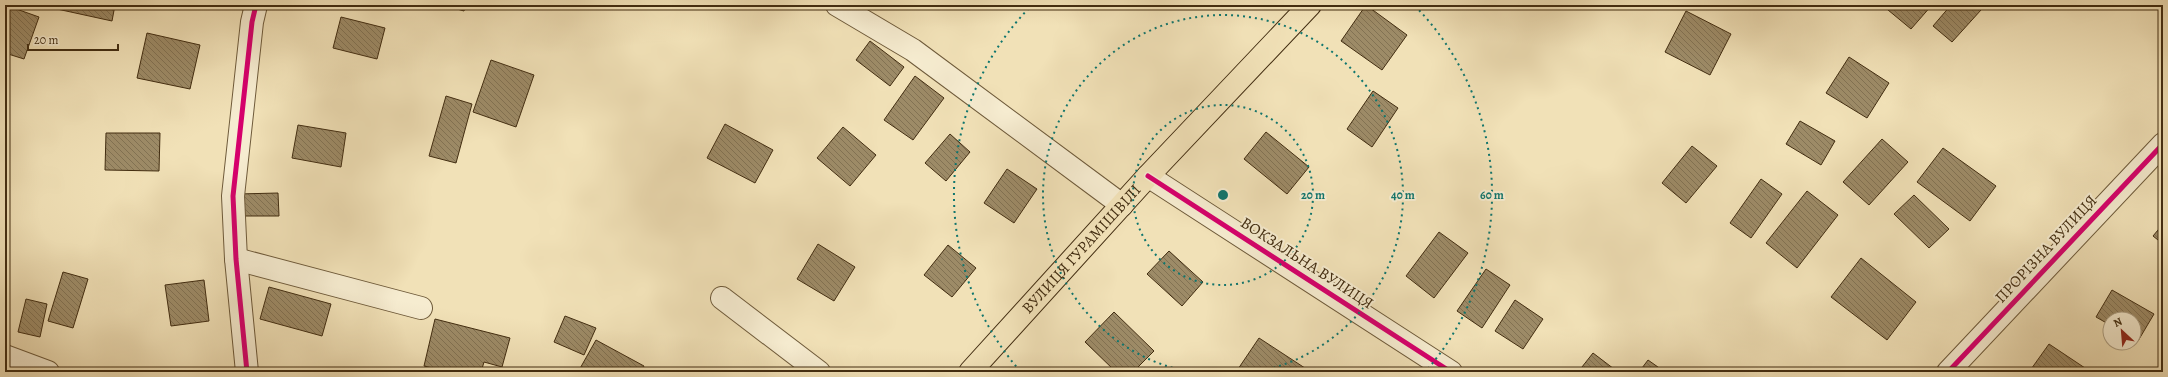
<svg xmlns="http://www.w3.org/2000/svg" width="2168" height="377" font-family="Alegreya,serif">
<style>
.building{fill:url(#building-back-hatch);stroke:#422d11}
.lines{fill:none;stroke-linecap:round;stroke-linejoin:round}
.minor-casing{stroke:#6e5a3a;stroke-width:24}
.major-casing{stroke:#422d11;stroke-width:24}
.minor{stroke:#f6ecd0;stroke-width:22}
.major{stroke:#f1e1b7;stroke-width:22}
.cycleway-casing{stroke:#f6ecd0;stroke-width:8}
.cycleway{stroke:#d6006c;stroke-width:5}
.ring{fill:none;stroke:#0f766e;stroke-width:2;stroke-dasharray:2 4}
.labels{text-anchor:middle;dominant-baseline:central;stroke-width:4;stroke-linejoin:round;paint-order:stroke}
.street-label{font-size:16px;fill:#422d11;stroke:#f6ecd0}
.centre{fill:#0f766e;stroke:#f6ecd0;stroke-width:2}
.ring-label{font-size:12px;text-anchor:middle;font-weight:bold;fill:#0f766e;stroke:#f6ecd0;stroke-width:4;stroke-linejoin:round;paint-order:stroke}
</style>
<defs>
<pattern id="building-back-hatch" width="6" height="6" patternUnits="userSpaceOnUse"><rect width="6" height="6" fill="#9d8b67"/><path d="M-1 5l2 2M0 0l6 6M5-1l2 2" fill="none" stroke="#827253"/></pattern>
</defs>
<rect width="100%" height="100%" fill="#f1e1b7"/>
<filter id="stains"><feTurbulence type="fractalNoise" baseFrequency=".005" numOctaves="4"/><feColorMatrix values="0 0 0 0 .2 0 0 0 0 .09 0 0 0 0 .02 0 0 0 .5 -.17"/></filter>
<radialGradient id="worn" r=".72"><stop offset=".6" stop-color="#630" stop-opacity="0"/><stop offset="1" stop-color="#630" stop-opacity=".3"/></radialGradient>
<g class="building">
<path d="M5,5l34,12 -15,42 -19,-6z"/>
<path d="M58,5h57l-3,16 -55,-12z"/>
<path d="M443,5h23l-2,6z"/>
<path d="M1366,5l41,30 -25,35 -41,-29z"/>
<path d="M1882,5h50l-21,24z"/>
<path d="M1951,5h24l6,5 -29,32 -19,-16z"/>
<path d="M2153,5h10v10z"/>
<path d="M1686,11l45,23 -21,41 -45,-23z"/>
<path d="M341,17l44,11 -8,31 -44,-11z"/>
<path d="M147,33l53,12 -10,44 -53,-11z"/>
<path d="M870,41l34,26 -14,19 -34,-26z"/>
<path d="M1849,57l40,26 -22,35 -41,-25z"/>
<path d="M491,60l43,15 -18,52 -43,-15z"/>
<path d="M915,76l29,22 -31,42 -29,-20z"/>
<path d="M1373,91l25,17 -26,39 -25,-18z"/>
<path d="M446,96l26,8 -16,59 -27,-7z"/>
<path d="M1800,121l35,20 -14,24 -35,-21z"/>
<path d="M725,124l48,26 -18,33 -48,-25z"/>
<path d="M298,125l48,8 -5,34 -49,-9z"/>
<path d="M843,127l33,28 -26,31 -33,-28z"/>
<path d="M1266,132l43,35 -22,27 -43,-35z"/>
<path d="M106,133h54l-1,38 -54,-1z"/>
<path d="M950,134l20,18 -24,29 -21,-18z"/>
<path d="M1882,139l26,23 -39,43 -26,-23z"/>
<path d="M1692,146l25,20 -31,37 -24,-20z"/>
<path d="M1943,148l53,38 -26,35 -53,-39z"/>
<path d="M1007,169l30,20 -23,34 -30,-20z"/>
<path d="M1761,179l21,15 -31,44 -21,-15z"/>
<path d="M1807,191l31,24 -41,53 -31,-25z"/>
<path d="M278,193l1,23h-41v-22z"/>
<path d="M1914,195l35,34 -20,19 -35,-34z"/>
<path d="M2163,224v20l-10,-8z"/>
<path d="M1439,232l29,21 -34,45 -28,-22z"/>
<path d="M818,244l37,23 -21,34 -37,-22z"/>
<path d="M948,245l28,23 -24,29 -28,-22z"/>
<path d="M1169,251l34,31 -21,24 -35,-32z"/>
<path d="M1861,258l55,44 -29,38 -56,-43z"/>
<path d="M1486,269l24,16 -28,43 -25,-17z"/>
<path d="M63,272l25,7 -15,49 -25,-7z"/>
<path d="M204,280l5,41 -38,5 -6,-41z"/>
<path d="M269,287l62,17 -9,32 -62,-17z"/>
<path d="M2112,290l42,24 -16,27 -4,-2v-20h-24v6l-14,-8z"/>
<path d="M26,299l21,5 -7,33 -22,-5z"/>
<path d="M1515,300l28,19 -20,30 -28,-18z"/>
<path d="M1114,312l40,39 -21,21h-17l-31,-30z"/>
<path d="M565,316l31,12 -12,27 -30,-13z"/>
<path d="M435,319l75,19 -8,29 -18,-5 -3,10h-33l-24,-6z"/>
<path d="M1259,338l52,34h-75z"/>
<path d="M596,340l48,26 -3,6h-63z"/>
<path d="M2049,344l42,28h-62z"/>
<path d="M1593,353l25,19h-40z"/>
<path d="M1648,360l17,12h-26z"/>
</g>
<g class="lines">
<g class="minor-casing">
<g id="minor">
<path d="M837,5l76,45 209,155"/>
<path d="M1148,176l303,196"/>
<path d="M236,259l185,49"/>
<path d="M722,298l97,74"/>
<path d="M5,356l43,16"/>
<path d="M247,372l-11,-113 -3,-63 19,-174 4,-17"/>
<path d="M1948,372l215,-228"/>
</g>
</g>
<g class="major-casing">
<g id="major">
<path id="s1" d="M970,372l178,-196 162,-171"/>
</g>
</g>
<use href="#minor" class="minor"/>
<use href="#major" class="major"/>
<g class="cycleway-casing">
<g id="cycleway">
<path d="M1148,176l303,196"/>
<path d="M247,372l-11,-113 -3,-63 19,-174 4,-17"/>
<path d="M1948,372l215,-228"/>
</g>
</g>
<use href="#cycleway" class="cycleway"/>
</g>
<g class="ring">
<circle cx="1223" cy="195" r="90"/>
<path d="M1190 372A180 180 0 1 1 1256 372"/>
<path d="M1020 371A269 269 0 0 1 1031 6M1415 6A269 269 0 0 1 1426 371"/>
</g>
<g class="labels">
<g class="street-label">
<text stroke="none"><textPath href="#s1" startOffset="166">ВУЛИЦЯ ГУРАМІШВІЛІ</textPath></text>
<text transform="translate(2046 249) rotate(-47)">ПРОРІЗНА ВУЛИЦЯ</text>
<text transform="translate(1307 263) rotate(33)">ВОКЗАЛЬНА ВУЛИЦЯ</text>
</g>
</g>
<circle cx="1223" cy="195" r="6" class="centre"/>
<g class="ring-label">
<text x="1313" y="199">20 m</text>
<text x="1403" y="199">40 m</text>
<text x="1492" y="199">60 m</text>
</g>
<rect width="2168" height="377" fill="none" stroke="#f1e1b7" stroke-width="20"/>
<rect x="6" y="6" width="2156" height="365" fill="none" stroke="#422d11" stroke-width="2"/>
<rect x="10" y="10" width="2148" height="357" fill="none" stroke="#422d11"/>
<g transform="translate(2122 331) rotate(334)"><circle r="19" fill="#f6ecd0" stroke="#aea084"/>
<path d="M0-3L7 15L0 10L-7 15Z" fill="#8f2418"/>
<text y="-6" font-size="11" font-weight="bold" text-anchor="middle" fill="#422d11">N</text>
</g>
<path d="M28 44v6h90v-6" fill="none" stroke="#422d11" stroke-width="2"/>
<text x="34" y="44" font-size="12" fill="#422d11" stroke="#f6ecd0" stroke-width="3" paint-order="stroke">20 m</text>
<rect width="100%" height="100%" filter="url(#stains)"/>
<rect width="100%" height="100%" fill="url(#worn)"/>
</svg>
